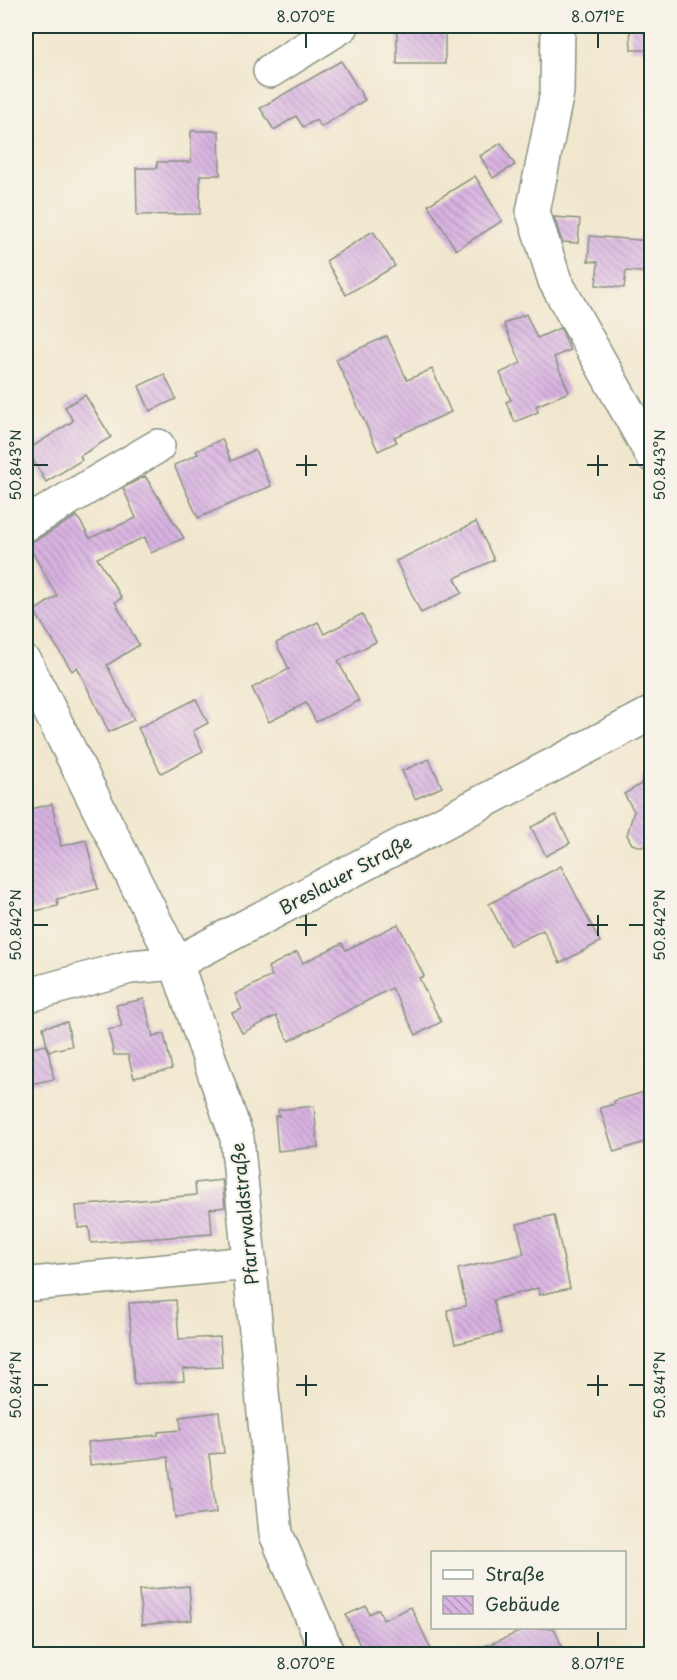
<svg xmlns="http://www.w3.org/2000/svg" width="677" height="1680" font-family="'Playpen Sans',sans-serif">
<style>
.building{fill:url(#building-back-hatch)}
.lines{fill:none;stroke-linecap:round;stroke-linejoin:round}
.minor-casing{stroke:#889281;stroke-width:36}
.minor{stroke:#fff;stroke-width:33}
.ticks{fill:none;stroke:#1f3d34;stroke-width:2}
.labels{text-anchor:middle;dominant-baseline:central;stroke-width:4.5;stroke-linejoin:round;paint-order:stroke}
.street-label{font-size:18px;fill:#1f3d34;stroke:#f7f3e8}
.neatline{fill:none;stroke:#1f3d34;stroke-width:2}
.ticks-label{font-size:15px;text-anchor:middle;fill:#1f3d34}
</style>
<defs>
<pattern id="building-back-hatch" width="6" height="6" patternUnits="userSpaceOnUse" patternTransform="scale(1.5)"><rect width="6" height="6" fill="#d9b3e2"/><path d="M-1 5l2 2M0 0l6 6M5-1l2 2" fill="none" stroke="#af93b8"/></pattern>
</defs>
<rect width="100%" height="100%" fill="#f7f3e8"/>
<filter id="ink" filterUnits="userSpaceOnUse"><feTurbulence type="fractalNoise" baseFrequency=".0167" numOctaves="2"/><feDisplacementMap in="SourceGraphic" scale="12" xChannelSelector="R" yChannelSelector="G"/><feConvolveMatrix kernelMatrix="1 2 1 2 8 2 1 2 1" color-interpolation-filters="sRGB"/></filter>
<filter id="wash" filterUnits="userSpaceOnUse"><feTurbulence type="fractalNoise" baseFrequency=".008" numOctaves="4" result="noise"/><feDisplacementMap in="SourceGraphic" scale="24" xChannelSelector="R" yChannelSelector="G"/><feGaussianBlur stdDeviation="1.35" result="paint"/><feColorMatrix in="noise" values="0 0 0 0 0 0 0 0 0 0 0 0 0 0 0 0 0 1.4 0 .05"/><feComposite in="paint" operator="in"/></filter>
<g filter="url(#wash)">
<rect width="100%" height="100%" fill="#f1e7ce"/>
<g id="blocks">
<g class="building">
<path d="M630,26h21v24h-20z"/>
<rect x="397" y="27" width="48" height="37"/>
<path d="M341,61l24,39 -44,27 -5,-7 -13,7 -7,-11 -22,14 -14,-22z"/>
<path d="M191,131h28l1,44h-20v39l-63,1 -1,-47h21v-6h34z"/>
<path d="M501,143l14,22 -22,13 -13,-22z"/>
<path d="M475,176l27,45 -46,29 -28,-45z"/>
<path d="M554,217l26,2 -2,24 -16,-1z"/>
<path d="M373,231l22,35 -49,29 -20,-34z"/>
<path d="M590,236l61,5v32l-25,-2 -2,17 -28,-3 2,-23 -10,-1z"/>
<path d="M526,314l11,24 23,-10 2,3 8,19 -16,7 15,35 -33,14 2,6 -23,10 -9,-20 5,-2 -11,-27 21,-10 -17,-39z"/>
<path d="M387,336l20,44 25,-11 19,43 -57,25 3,5 -19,9 -42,-92z"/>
<path d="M164,374l12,25 -26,12 -11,-25z"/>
<path d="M85,395l26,42 -31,19 2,4 -36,22 -19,-32 46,-29 -8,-14z"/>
<path d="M222,439l9,22 24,-11 16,36 -73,32 -24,-53 24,-11 -2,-3z"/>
<path d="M145,476l39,62 -33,15 -6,-16 -48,21 25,40 -7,4 24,43 -32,20 27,55 -25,12 -32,-65 -5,4 -38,-60 23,-15 -30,-53 9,-3 41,-24 13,22 46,-20 -13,-30z"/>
<path d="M476,522l18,38 -39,18 7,15 -41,20 -25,-52z"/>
<path d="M362,614l14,28 -38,19 21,40 -43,21 -10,-19 -37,19 -17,-34 37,-19 -13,-26 42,-21 6,12z"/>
<path d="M196,699l12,24 -15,8 10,20 -42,22 -23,-45z"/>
<path d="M429,759l13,28 -27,12 -13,-28z"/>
<path d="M645,771h6v72l-9,4 -10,-3 -5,-9 7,-24 -10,-17 17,-10z"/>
<path d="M52,804l9,42 25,-6 12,49 -41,10 1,7 -32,7v-103z"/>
<path d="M556,815l14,28 -24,13 -15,-29z"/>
<path d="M561,866l39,76 -40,21 -17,-33 -33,16 -21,-42z"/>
<path d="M398,924l26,52 -5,2 22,44 -25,13 -24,-47 -103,53 -13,-25 -34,17 -10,-20 10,-4 -7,-15 37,-18 -4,-9 29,-15 6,11 39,-20 4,7z"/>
<path d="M144,999l9,38 11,-3 8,35 -38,9 -6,-23h-14l-6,-25 14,-3 -6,-22z"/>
<path d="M67,1022l5,24 -24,5 -5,-24z"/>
<path d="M47,1045l7,34 -28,6v-36z"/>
<path d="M651,1090v50l-37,12 -14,-44 15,-4 -1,-3z"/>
<path d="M314,1106l4,41 -40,4 -3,-35h4l-1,-6z"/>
<path d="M222,1180l3,27 -15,2 2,25 -121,9 -2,-16 -11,1 -2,-22 120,-11 -1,-12z"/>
<path d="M554,1215l16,73 -31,7 -1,-7 -45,12 8,33 -46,11 -8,-34 19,-4 -8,-37 66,-15 -7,-30z"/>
<path d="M176,1300l3,39 41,-2 2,30 -39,2 1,12 -50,3 -5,-81z"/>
<path d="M219,1412l5,41 -15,1 7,59 -41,5 -7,-61 -78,8 -2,-23 70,-7v-3l23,-2 -1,-13z"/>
<path d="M189,1586l3,34 -50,5 -3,-35z"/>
<path d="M366,1606l3,8 10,-5 4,11 28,-13 22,47h-69l-18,-39z"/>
<path d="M529,1628h25l11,26h-99z"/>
</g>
</g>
</g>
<g filter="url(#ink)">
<use href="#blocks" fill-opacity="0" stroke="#889281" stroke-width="1.5"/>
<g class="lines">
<g class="minor-casing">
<g id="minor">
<path d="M558,26l-1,66 -24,120 22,69 97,174"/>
<path d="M270,71l72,-45"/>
<path d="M26,524l132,-78"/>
<path d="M26,663l150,300 61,175 39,396 52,120"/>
<path d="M26,996l104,-29 46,-4 476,-250"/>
<path d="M32,1284l217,-21"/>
</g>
</g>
<use href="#minor" class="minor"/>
</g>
</g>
<path class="ticks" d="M306,33v15M598,33v15M306,455v21M598,455v21M33,465h15M296,465h21M587,465h21M629,465h15M306,915v21M598,915v21M33,925h15M296,925h21M587,925h21M629,925h15M306,1375v21M598,1375v21M33,1385h15M296,1385h21M587,1385h21M629,1385h15M306,1632v15M598,1632v15"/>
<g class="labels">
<g class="street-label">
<text transform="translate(345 874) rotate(-28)">Breslauer Straße</text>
<text transform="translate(244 1214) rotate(-96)">Pfarrwaldstraße</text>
</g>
</g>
<rect width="677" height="1680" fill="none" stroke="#f7f3e8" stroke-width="66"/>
<rect x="431" y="1551" width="195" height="78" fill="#f7f3e8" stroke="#a1aaa0" stroke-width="1.5"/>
<rect x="443" y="1570" width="30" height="9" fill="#ffffff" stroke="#a1aaa0" stroke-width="1.5"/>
<text x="485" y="1581" font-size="18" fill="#1f3d34">Straße</text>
<rect x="443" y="1596" width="30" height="18" fill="url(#building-back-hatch)" stroke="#a1aaa0" stroke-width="1.5"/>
<text x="485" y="1611" font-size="18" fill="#1f3d34">Gebäude</text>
<rect x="33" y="33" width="611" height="1614" class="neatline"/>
<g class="ticks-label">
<text x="306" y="22">8.070°E</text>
<text x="598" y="22">8.071°E</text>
<text transform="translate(16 465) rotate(-90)" y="5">50.843°N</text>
<text transform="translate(660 465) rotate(-90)" y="5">50.843°N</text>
<text transform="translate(16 925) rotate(-90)" y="5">50.842°N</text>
<text transform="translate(660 925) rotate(-90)" y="5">50.842°N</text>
<text transform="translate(16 1385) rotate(-90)" y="5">50.841°N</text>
<text transform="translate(660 1385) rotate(-90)" y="5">50.841°N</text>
<text x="306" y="1669">8.070°E</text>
<text x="598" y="1669">8.071°E</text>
</g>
</svg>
